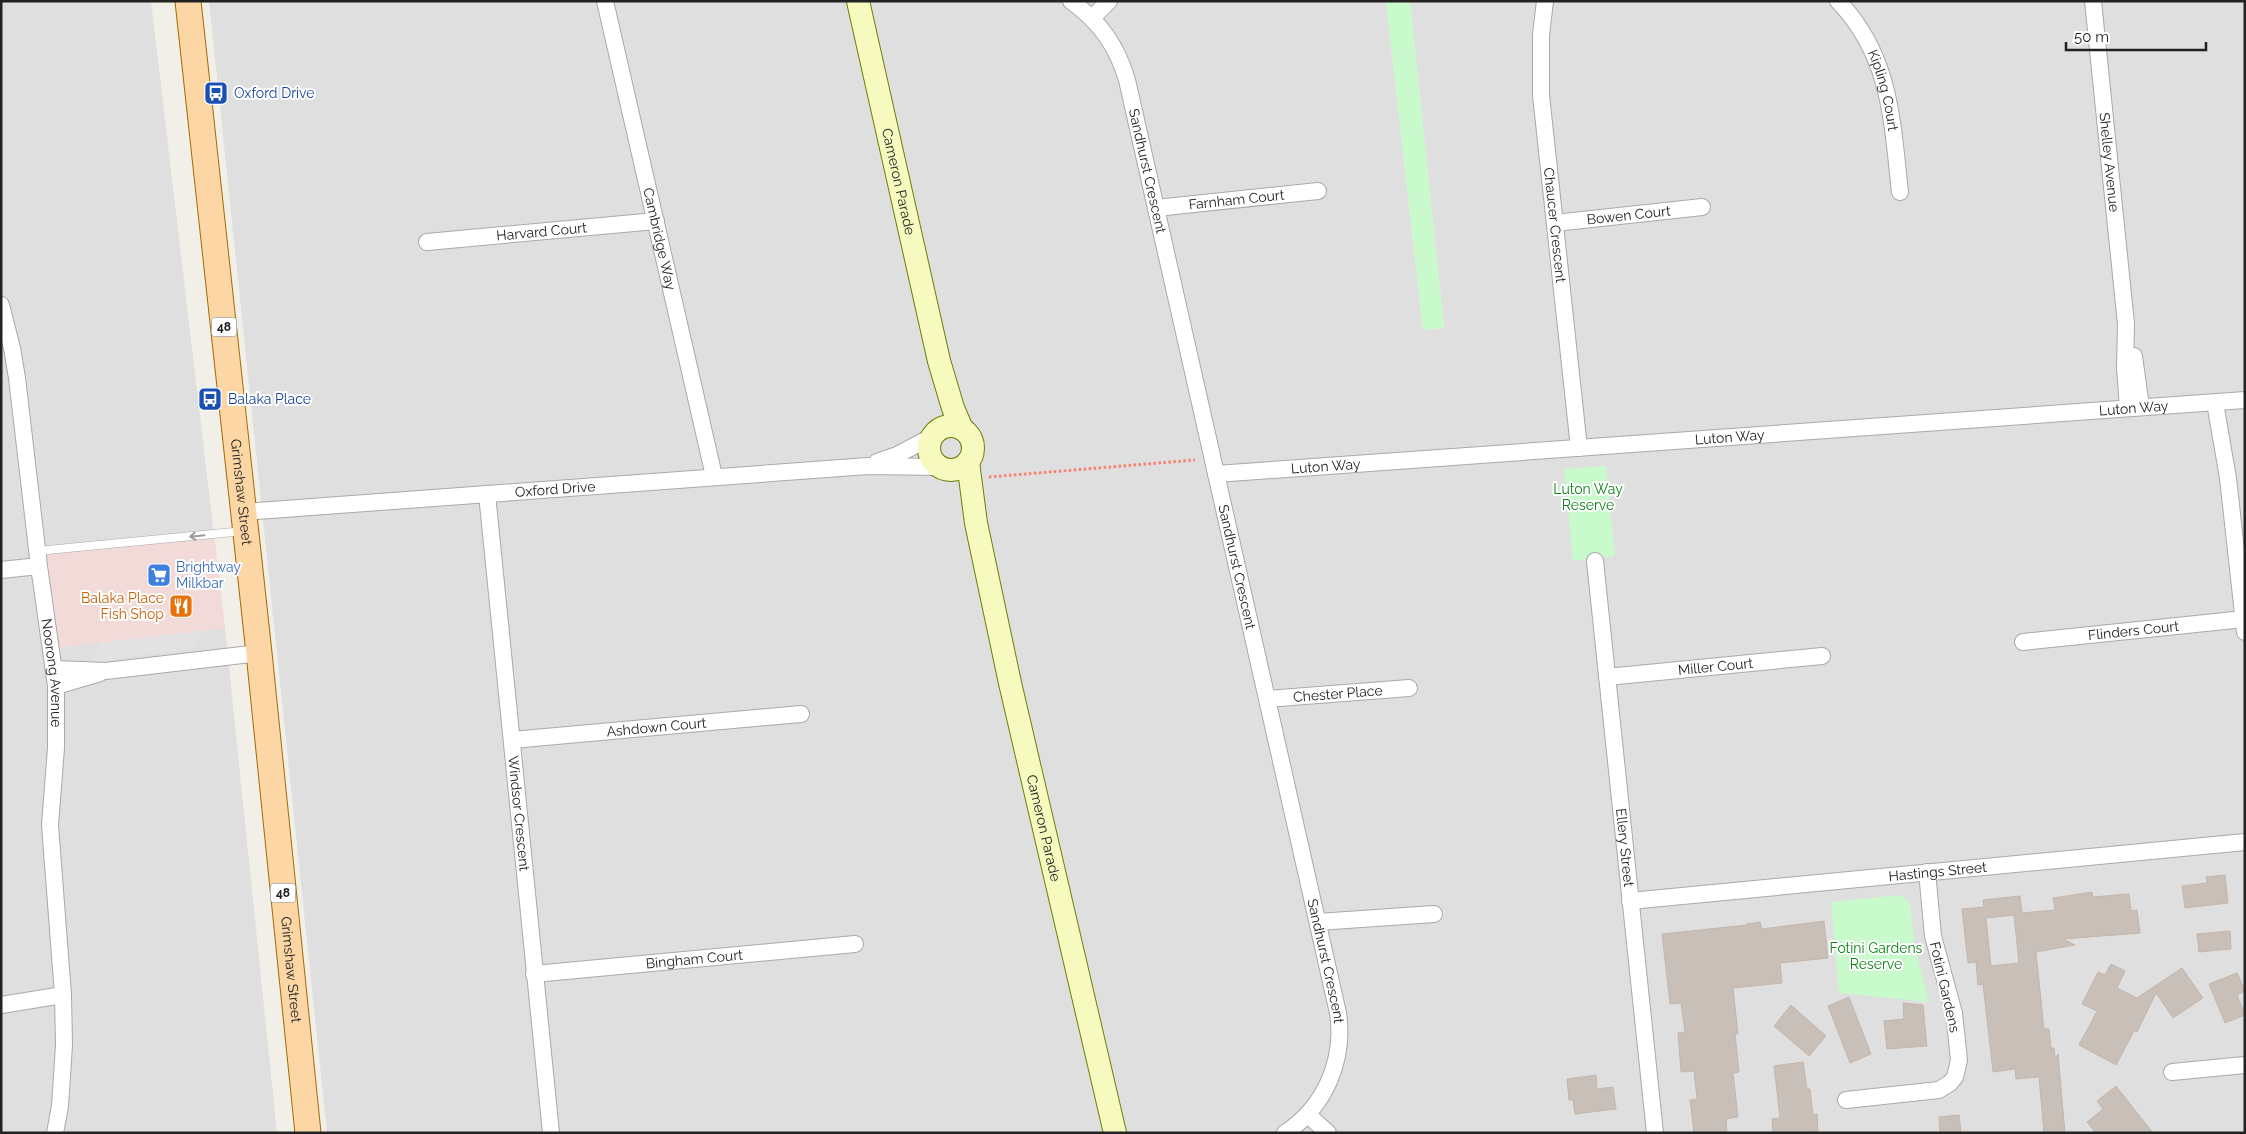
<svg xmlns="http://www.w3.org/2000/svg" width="2246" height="1134" font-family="Raleway,sans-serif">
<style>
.residential{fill:#e0dfdf}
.commercial{fill:#f2dad9}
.park{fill:#c8facc}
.parking{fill:#e2e2e2}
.building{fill:#c7bfb8;stroke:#c4b6ab;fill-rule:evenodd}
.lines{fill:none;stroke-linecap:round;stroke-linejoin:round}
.lane-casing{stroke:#a9a9a9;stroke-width:9}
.street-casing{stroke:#a9a9a9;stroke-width:18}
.secondary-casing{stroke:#707d05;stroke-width:24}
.primary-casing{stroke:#a06b00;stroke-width:27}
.path{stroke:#fa8072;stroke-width:3;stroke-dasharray:2.5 2.5;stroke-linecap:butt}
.lane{stroke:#fff;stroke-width:8}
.street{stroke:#fff;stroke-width:16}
.secondary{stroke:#f7fabf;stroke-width:22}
.primary{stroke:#fcd6a4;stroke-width:25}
.oneway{stroke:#9c9c9c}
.labels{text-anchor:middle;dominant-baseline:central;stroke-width:4;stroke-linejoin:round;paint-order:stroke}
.shield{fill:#fff;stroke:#646464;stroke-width:1}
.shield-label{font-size:12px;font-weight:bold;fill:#222}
.street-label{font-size:14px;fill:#222;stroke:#fff}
.transit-label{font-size:14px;fill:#164399;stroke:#fff;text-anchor:start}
.park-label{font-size:14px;fill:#0c8416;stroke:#fff}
.shop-label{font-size:14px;fill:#366cbe;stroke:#fff;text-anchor:start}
.food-label{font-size:14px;fill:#c56008;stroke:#fff;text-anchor:end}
</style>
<rect width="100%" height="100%" fill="#f2efe9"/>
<g class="residential">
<path d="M1,1h150l74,627 52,505h-276z"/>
<path d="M209,1h1177l37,329 21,-2 -34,-327h835v1132h-1918z"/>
</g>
<path class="commercial" d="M214,534l11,94 -168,20 -11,-95z"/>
<g class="park">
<path d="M1386,1h24l34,327 -21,2z"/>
<path d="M1606,466l9,90 -42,5 -9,-92z"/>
<path d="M1900,895l10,8 5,45 14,54 -90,-9 -8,-91z"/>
</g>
<path class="parking" d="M201,632l-8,17 -100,12 7,-18z"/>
<g class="building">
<path d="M2225,875l3,28 -43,5 -3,-22 25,-3 -1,-6z"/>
<path d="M2092,892l1,5 36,-3 2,17 6,-1 3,23 -77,6 12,6 -39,7 8,77h5l2,19h3l1,11 3,-5 7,79h-21l-5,-56 -23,2 -1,-10 -22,3 -10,-88 -5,1 -2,-23 -8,1 -6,-54 22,-2 -1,-7 37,-4 2,17 33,-3 -2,-12zM2014,915l5,48 -28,3 -5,-48z"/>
<path d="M1824,921l4,37 -48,5 2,20 -49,5 5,46h-3l4,38 -6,1 5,44 -12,2 1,14h-33l-4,-33 7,-1 -3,-28 -13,1 -3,-39 7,-1 -4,-29 -11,1 -8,-70 85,-9 -1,-1 14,-2 2,7z"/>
<path d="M2230,931l1,18 -32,3 -2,-18z"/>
<path d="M2111,964l14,7 -8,17 20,10 45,-30 21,30 -30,20 -17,-25 -19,39 -3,-1 -18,34 -37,-20 18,-34 -15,-7 16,-32 7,3z"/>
<path d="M2237,973l8,18 -8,4 8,20 -20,8 -16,-39z"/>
<path d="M1849,997l22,57 -21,9 -22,-57z"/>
<path d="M1903,1003l20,2 4,41 -40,3 -3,-28 20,-2z"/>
<path d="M1791,1005l35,31 -17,20 -35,-30z"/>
<path d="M1803,1062l4,27h3l3,26 4,-1 1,17 -45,2 -1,-14 8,-1 -6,-52z"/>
<path d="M1596,1075l1,14 16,-2 3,22 -41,5 -2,-14h-4l-2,-21z"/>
<path d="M2116,1086l37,47h-57l-9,-11 16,-13 -6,-8z"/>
<path d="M1959,1115l2,18h-21l-1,-16z"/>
</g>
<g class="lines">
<g class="lane-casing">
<path id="lane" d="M37,551l207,-20"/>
</g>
<g class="street-casing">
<g id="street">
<path id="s1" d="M605,1l109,475"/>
<path id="s2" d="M1071,1c29,21 46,45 56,79l211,933c7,47 -13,94 -53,120"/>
<path id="s3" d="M1545,1l-4,34v60l38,353"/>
<path id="s4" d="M1838,1c53,55 54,120 62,191"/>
<path id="s5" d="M2093,1l33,323 -1,44 3,40"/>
<path d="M1092,18l17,-17"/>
<path id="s6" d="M1156,208l162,-17"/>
<path id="s7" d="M1555,223l147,-16"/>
<path id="s8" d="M427,242l229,-21"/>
<path id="s9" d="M1,305l11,43 5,30 22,188 17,120v62l-6,77 13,170 1,50 -4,61 -5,27"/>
<path d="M2134,356l7,51"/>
<path d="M2215,403l13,75 17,154"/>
<path d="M877,462l20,-7 36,-19"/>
<path id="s10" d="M1216,474l1029,-74"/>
<path id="s11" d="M487,494l64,639"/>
<path id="s12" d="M244,512l624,-46 73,1"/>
<path id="s13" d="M1595,561l60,572"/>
<path d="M1,570l38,-4"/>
<path id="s14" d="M2023,642l221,-23"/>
<path d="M55,669l51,2 153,-18"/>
<path id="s15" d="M1607,677l215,-21"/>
<path d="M56,686l44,-13"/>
<path id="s16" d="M1267,699l142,-11"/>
<path id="s17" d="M512,740l289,-26"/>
<path id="s18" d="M1630,901l615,-59"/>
<path d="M1318,922l116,-8"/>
<path id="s19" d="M534,974l321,-30"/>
<path d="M1,1005l62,-10"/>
<path d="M2172,1072l73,-7"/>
<path d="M1846,1100l93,-10 11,-7 5,-6 4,-17 -5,-47 -21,-77 -6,-64"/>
<path d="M1308,1115l20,18"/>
</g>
</g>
<g class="secondary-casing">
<g id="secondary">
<path id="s20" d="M858,1l81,360 14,47 9,21"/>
<circle cx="951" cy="448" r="22"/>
<path id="s21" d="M968,462l8,61 34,160 105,450"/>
</g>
</g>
<g class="primary-casing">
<g id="primary">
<path id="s22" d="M188,1l71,652 49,480"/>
</g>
</g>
<path class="path" d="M989,477l206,-17"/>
<use href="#lane" class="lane"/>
<use href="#street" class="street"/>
<use href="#secondary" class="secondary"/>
<use href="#primary" class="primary"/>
</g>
<defs><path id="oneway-shaft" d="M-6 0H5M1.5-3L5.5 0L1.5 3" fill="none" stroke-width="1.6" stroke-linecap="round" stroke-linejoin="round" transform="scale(1.25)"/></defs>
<use class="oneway" href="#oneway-shaft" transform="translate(197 536) rotate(174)"/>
<defs>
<g id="bus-square" transform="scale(1.25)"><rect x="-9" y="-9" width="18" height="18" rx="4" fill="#1a4fb4" stroke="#fff"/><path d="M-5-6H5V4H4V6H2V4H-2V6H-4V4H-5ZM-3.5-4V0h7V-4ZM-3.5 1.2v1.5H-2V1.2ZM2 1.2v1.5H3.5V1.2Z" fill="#fff"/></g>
<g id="supermarket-square" transform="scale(1.25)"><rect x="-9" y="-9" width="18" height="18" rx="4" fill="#3f7fe0" stroke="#fff"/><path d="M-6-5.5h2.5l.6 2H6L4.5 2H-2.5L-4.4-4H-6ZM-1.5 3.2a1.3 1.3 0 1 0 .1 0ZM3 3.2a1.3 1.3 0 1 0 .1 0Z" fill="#fff"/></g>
<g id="restaurant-square" transform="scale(1.25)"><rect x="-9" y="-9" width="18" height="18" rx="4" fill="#e8710a" stroke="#fff"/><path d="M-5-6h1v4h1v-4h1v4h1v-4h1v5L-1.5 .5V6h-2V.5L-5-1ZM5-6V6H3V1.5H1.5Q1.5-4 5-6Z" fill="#fff"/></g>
</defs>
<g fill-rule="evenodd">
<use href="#bus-square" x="216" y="93"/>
<use href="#bus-square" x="210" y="399"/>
<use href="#supermarket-square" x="159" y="575"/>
<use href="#restaurant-square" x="181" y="606"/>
</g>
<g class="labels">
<g class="shield">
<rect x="211.5" y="317.5" width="25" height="19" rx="4"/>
<rect x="270.5" y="883.5" width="25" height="19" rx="4"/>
</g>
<g class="shield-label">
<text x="224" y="327">48</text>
<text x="283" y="893">48</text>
</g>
<g class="street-label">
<text stroke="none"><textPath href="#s4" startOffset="102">Kipling Court</textPath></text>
<text stroke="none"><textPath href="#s5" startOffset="162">Shelley Avenue</textPath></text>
<text stroke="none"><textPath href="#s2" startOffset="192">Sandhurst Crescent</textPath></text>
<text stroke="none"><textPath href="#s20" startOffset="185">Cameron Parade</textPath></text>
<text stroke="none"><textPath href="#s6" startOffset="81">Farnham Court</textPath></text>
<text stroke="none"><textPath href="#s7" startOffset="74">Bowen Court</textPath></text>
<text stroke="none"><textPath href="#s3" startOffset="225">Chaucer Crescent</textPath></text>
<text stroke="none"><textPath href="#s8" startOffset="115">Harvard Court</textPath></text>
<text stroke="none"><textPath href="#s1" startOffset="244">Cambridge Way</textPath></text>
<text stroke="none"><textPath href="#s10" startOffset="920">Luton Way</textPath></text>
<text stroke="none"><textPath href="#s10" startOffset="515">Luton Way</textPath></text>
<text stroke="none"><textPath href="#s10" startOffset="110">Luton Way</textPath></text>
<text stroke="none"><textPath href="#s12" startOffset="312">Oxford Drive</textPath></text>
<text stroke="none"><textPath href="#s22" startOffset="494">Grimshaw Street</textPath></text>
<text stroke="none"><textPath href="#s2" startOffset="598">Sandhurst Crescent</textPath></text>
<text stroke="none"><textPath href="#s14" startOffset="111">Flinders Court</textPath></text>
<text stroke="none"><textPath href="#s15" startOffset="109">Miller Court</textPath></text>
<text stroke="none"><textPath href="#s9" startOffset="372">Noorong Avenue</textPath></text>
<text stroke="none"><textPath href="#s16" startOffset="71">Chester Place</textPath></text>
<text stroke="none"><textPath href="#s17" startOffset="145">Ashdown Court</textPath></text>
<text stroke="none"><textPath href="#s11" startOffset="321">Windsor Crescent</textPath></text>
<text stroke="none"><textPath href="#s21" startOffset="374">Cameron Parade</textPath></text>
<text stroke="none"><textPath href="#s13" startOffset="288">Ellery Street</textPath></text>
<text stroke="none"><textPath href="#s18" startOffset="309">Hastings Street</textPath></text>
<text stroke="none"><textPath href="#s19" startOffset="161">Bingham Court</textPath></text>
<text stroke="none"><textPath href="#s2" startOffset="1002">Sandhurst Crescent</textPath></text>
<text stroke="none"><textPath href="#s22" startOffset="974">Grimshaw Street</textPath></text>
<text transform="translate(1945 987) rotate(77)">Fotini Gardens</text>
</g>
<g class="transit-label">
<text x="234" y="93">Oxford Drive</text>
<text x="228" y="399">Balaka Place</text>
</g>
<g class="park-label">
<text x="1588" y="489">Luton Way<tspan x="1588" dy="16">Reserve</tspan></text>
<text x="1876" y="948">Fotini Gardens<tspan x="1876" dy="16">Reserve</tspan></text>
</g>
<g class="shop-label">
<text x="176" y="567">Brightway<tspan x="176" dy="16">Milkbar</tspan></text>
</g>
<g class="food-label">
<text x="164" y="598">Balaka Place<tspan x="164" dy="16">Fish Shop</tspan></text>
</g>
</g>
<rect width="2246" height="1134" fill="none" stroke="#222222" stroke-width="5"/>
<path d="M2066 42v8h140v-8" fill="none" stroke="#222222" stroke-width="2.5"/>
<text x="2074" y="42" font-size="15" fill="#222222" stroke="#ffffff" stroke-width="4" paint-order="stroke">50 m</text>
</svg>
